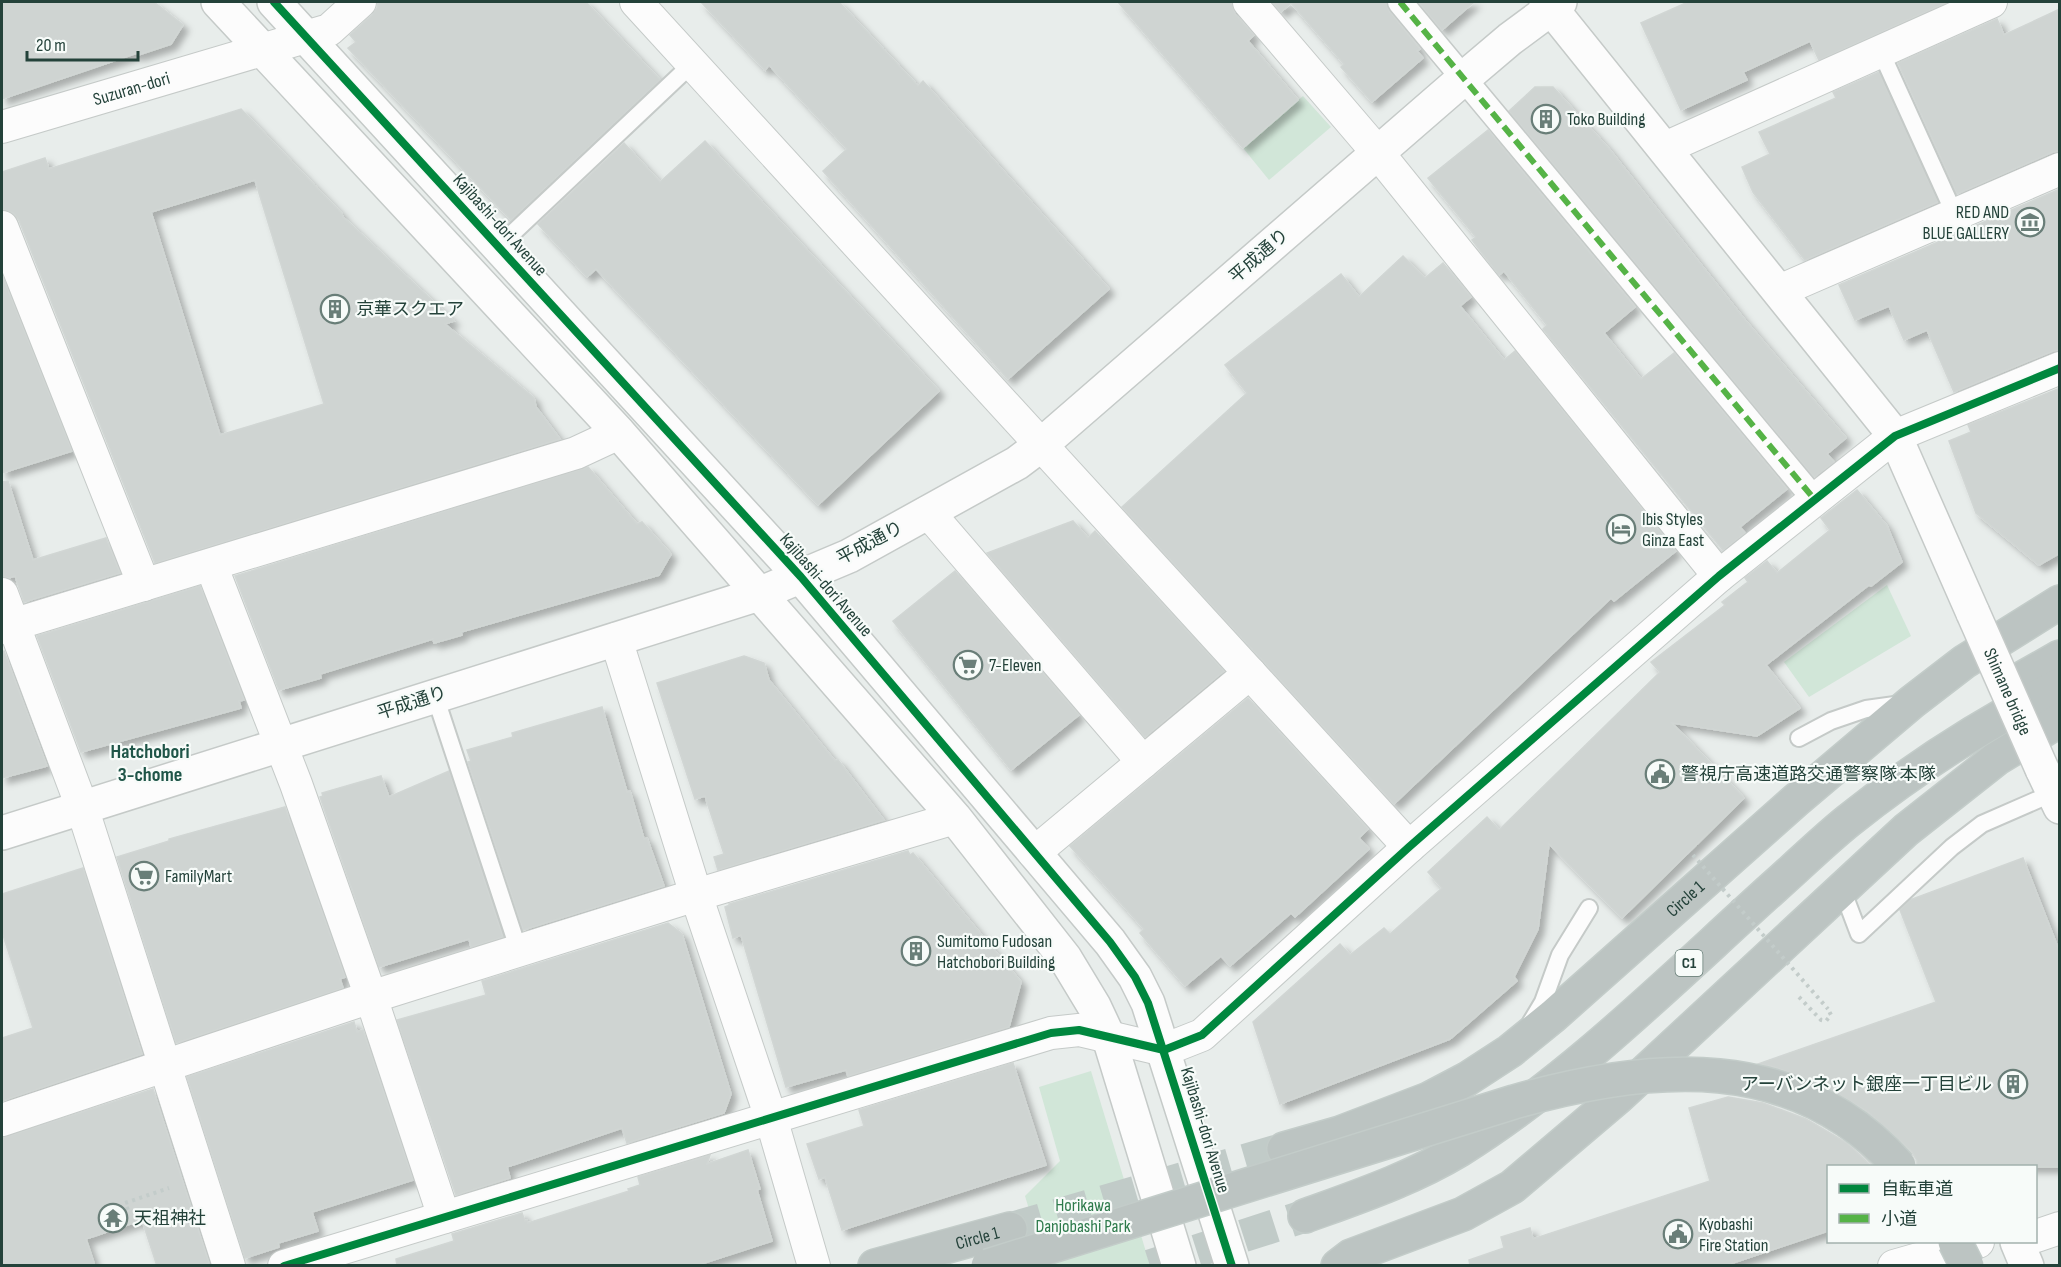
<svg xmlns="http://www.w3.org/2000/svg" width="2061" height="1267" font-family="'Sofia Sans Condensed','Noto Sans JP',sans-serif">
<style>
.green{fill:#d1e6d8}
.building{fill:#cfd4d2;stroke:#d1d6d4;stroke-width:1.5;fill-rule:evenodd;filter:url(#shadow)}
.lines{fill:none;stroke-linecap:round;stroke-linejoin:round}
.motorway-tunnel{stroke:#c1cbc8;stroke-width:33;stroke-dasharray:33 16;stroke-linecap:butt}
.service-casing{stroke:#c5cac8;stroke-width:20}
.pedestrian-casing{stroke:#c5cac8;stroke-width:27}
.minor-casing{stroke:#c5cac8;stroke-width:34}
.tertiary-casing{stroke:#c5cac8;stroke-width:36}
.motorway-casing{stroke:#c3ccc9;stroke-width:36}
.path{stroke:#c3ccca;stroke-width:4;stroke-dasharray:3 4.5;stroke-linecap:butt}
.service{stroke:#fcfcfc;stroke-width:16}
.pedestrian{stroke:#fcfcfc;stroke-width:24}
.minor{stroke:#fcfcfc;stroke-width:32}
.tertiary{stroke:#fcfcfc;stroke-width:33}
.motorway{stroke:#bcc4c2;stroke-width:33}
.tertiary-bridge-casing{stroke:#c5cac8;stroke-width:36;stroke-linecap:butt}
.motorway-bridge-casing{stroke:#c3ccc9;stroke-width:36;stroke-linecap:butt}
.path-bridge{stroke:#c3ccca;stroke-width:4;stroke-dasharray:3 4.5;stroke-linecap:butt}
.tertiary-bridge{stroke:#fcfcfc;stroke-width:33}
.motorway-bridge{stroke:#bcc4c2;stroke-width:33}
.quiet{stroke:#55b346;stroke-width:6;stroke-dasharray:12 6;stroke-linecap:butt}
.cycleway-casing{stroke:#f7fbf9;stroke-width:11}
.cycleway{stroke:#00873e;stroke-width:8}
.labels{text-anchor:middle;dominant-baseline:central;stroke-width:4.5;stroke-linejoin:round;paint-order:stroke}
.shield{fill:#f7fbf9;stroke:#637a73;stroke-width:1.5}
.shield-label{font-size:16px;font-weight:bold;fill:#24423a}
.street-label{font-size:18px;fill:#24423a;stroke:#f7fbf9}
.poi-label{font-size:18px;fill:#24423a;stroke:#f7fbf9;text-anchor:start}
.park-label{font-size:18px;fill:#2d7a4b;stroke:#f7fbf9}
.neighbourhood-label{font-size:20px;font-weight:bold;fill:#1f5548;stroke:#f7fbf9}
</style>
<defs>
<filter id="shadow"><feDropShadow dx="5.5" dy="5.5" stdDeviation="3" flood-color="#0004"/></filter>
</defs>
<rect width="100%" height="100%" fill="#e8edeb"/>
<g class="green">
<path d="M1303,96l28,31 -62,53 -26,-32z"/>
<path d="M1887,585l24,51 -102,61 -25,-35z"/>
<path d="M1091,1071l59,194h-104l-21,-69 35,-35 -21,-74z"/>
</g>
<g class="building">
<path d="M2,2h152l29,23 -12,19 -33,11 -1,-2 -135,46z"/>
<path d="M378,2h208l74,78 -149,140 -163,-172 8,-6 -6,-7 22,-20 5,-7z"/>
<path d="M701,2h138l79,84 5,-5 186,208 -101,90 -185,-208 24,-22 -78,-84 -4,5z"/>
<path d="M1118,2h114l3,12 19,21 -6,6 50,59 -55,48z"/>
<path d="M1272,2h114l3,9 31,38 -3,2 6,7 -51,44 -31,-35 3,-3 -53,-61 -10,9z"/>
<path d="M1418,2h56l-32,28z"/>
<path d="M1688,2h260l-129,58 -9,-19 -67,31 4,8 -66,30 -40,-87z"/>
<path d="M2060,9v142l-7,1 -96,42 -59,-131 99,-44 7,16z"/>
<path d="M1879,72l59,130 -133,58 -52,-68 -11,-25 28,-13 -11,-22 77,-34 -3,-6z"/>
<path d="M1535,87h18l57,63 135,170 101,118 -19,16 7,8 -20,15 -305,-366z"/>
<path d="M241,109l101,105 1,3 111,104 -9,3 89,74 2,9 24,32 -405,124 -136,-343 -6,-7 -11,-4v-37l43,-14 4,11zM255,180l69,224 -104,31 -69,-223z"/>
<path d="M1488,130l147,177 -31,26 37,46 33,-26 113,136 -47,38 5,6 -22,17 -180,-221 4,-4 -43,-54 -5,4 -27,-35 4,-3 -48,-59z"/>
<path d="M705,141l234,250 -121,114 -222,-236 -9,8 -49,-53 86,-81 36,39z"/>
<path d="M2060,189v161l-7,1 -99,41 -27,-62 -23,10 -15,-34 -34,14 -16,-35z"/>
<path d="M1403,256l22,22 18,-15 28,34 -11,9 44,54 11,-9 161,200 -62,50 -3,-3 -217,206 -272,-297 125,-114 -22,-28 116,-91 18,23z"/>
<path d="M2,275l70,176 -70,22z"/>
<path d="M2060,388v165l-21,12 -63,-52 -27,-72 22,-9 -3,-7z"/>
<path d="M588,467l49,57 5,-2 29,32 -12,21 -198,57 1,3 -28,8 -1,-4 -113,35 1,4 -42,12 -44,-114z"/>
<path d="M8,481l25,79 73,-22 14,35 -96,29 -9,-26 -6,2 -7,-2v-94z"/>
<path d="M1857,490l30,36 15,36 -31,24 -2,-1 -103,80 34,43 -43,28 -85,-13 72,75 -122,120 -73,-74 -11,85 -24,48 3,4 -67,58 -170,65 -27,-82 87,-78 10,11 34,-27 6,6 52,-46 -14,-16 59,-55 12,13 161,-158 -9,-10 74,-57 -3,-3 23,-18 3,-2 -3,-4 22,-17 10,12 53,-43 -9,-12z"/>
<path d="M1073,521l15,17 7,-7 129,140 -79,66 -158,-184z"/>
<path d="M955,571l124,144 -68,55 -118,-149z"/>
<path d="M200,586l44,114 -5,1 2,7 -160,44 -44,-116z"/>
<path d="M4,651l43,115 -45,12v-126z"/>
<path d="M744,656l20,7 5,17 66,81 3,-1 46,60 -166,50 -4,-13 10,-3 -19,-58 -10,3 -38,-116z"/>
<path d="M1248,698l120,131 -9,9 10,11 -74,68 -4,-4 -61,53 -9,-10 -36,30 -45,-53 4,-4 -74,-83z"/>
<path d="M602,707l25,85 3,-1 14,48 3,-1 17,48 -141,44 -55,-168 3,-1 -4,-11 46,-13 -1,-4z"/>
<path d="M449,771l54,166 -32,10 -2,-8 -90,28 -59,-170 3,-1 -1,-3 59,-17 8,21z"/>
<path d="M285,807l60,170 -5,2 3,9 -167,55 -59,-186 52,-16v-2z"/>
<path d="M908,851l2,4 3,-2 108,129 -12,45 -161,49 -2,-6 -60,17 -45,-152 -8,3 -8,-31 5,-2 -1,-1z"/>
<path d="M2023,858l37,95v214h-143v-7l-5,-8 -44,-40 -47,-28 -47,-17 -16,-3 178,-62 -36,-92 10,-10z"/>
<path d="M83,868l59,186 -140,47v-63l31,-10 -31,-96v-38z"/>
<path d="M668,923l14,11 49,160 -7,19 -97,30 -5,-15 -115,39 3,11 -54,17 -59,-175 89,-25 -4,-14z"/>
<path d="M354,1022l3,10 6,-2 50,150 -101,32 6,19 -40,12 1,4 -34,11 -58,-181z"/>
<path d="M1013,1063l33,102 -204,65 -17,-53 -6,2 -12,-35 57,-18 -5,-16z"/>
<path d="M153,1089l56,174 -7,3h-45l-15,-46 -56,19 9,27h-93v-128z"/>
<path d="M1728,1097l35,6 43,16 41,24 25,24h-44v64l-104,35h-254l-1,-6 35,-12 -3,-11 29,-9 3,11 177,-58 -21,-73z"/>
<path d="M748,1150l12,39 -3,1 15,51 -77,25h-298l-1,-7 58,-18 -2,-7 70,-21 3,8 2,-1 1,3 101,-32 -1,-2 12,-4 -2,-8 72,-22 -3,9z"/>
</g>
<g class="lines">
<g class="motorway-tunnel">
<path d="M1010,1229l274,-80"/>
<path d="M1150,1266l155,-50"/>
</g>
<g class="service-casing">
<g id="service">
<path d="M1881,52l74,163"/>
<path d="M499,246l194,-183"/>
<path d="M435,696l84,255"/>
<path d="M1799,738l32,-17 35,-12 36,-5"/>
<path d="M1842,889l17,45 93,-87 30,-23 71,-31"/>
<path d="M1531,1022l12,-20 17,-47 29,-47"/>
</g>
</g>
<g class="pedestrian-casing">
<path id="pedestrian" d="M1400,2l415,498"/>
</g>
<g class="minor-casing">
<g id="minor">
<path d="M636,2l773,845"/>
<path d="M1249,2l129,151 341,423"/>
<path id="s1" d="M2,127l327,-97 31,-28"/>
<path d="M1665,148l326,-146"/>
<path d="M2,227l142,358"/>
<path d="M1779,291l281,-122"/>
<path d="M928,512l215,250"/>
<path d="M211,565l85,219 75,213 73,220"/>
<path d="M2,594l80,213 147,459"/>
<path d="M2,628l574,-175 43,-20"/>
<path d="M616,639l80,256 75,223 43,148"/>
<path d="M1034,853l216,-180"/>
<path d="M2,1120l369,-123 325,-102 259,-77"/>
<path d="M2036,1236l24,-8"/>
<path d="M284,1266l767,-233 28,-3 85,20 38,-15 207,-188 310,-271 176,-140 165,-68"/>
<path d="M1894,1266l84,-24"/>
</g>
</g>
<g class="tertiary-casing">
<g id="tertiary">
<path d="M218,2l401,431 336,385 110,140 29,48 15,32 70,228"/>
<path d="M274,2l527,575 309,365 25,35 13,26 84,263"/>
<path d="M1546,2l349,434 78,177"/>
<path d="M2042,769l18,38"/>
<path d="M2,833l757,-239 90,-38 168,-93 24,-18 423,-367 46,-39 50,-37"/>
<path d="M2017,1242l10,24"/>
</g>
</g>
<g class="motorway-casing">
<g id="motorway">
<path d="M2007,687l53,-30"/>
<path id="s2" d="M1284,1149l56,-16 89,-34 38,-20 43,-28 43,-35 242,-215 117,-99 52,-40 96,-60"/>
<path d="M1305,1216c52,-19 106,-37 154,-66 115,-72 215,-173 315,-263 25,-22 48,-45 74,-66 65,-52 136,-98 212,-136"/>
<path id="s3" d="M875,1266l135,-37"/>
<path d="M1338,1266l13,-10 112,-42 49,-27 106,-90 288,-267 90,-71 64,-39"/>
</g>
</g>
<g class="path">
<path d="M1799,997l22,23 5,1 5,-6 -3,-6"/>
<path d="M121,1212l7,-2 -3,-7 44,-15"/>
</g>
<use href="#service" class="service"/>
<use href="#pedestrian" class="pedestrian"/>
<use href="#minor" class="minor"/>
<use href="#tertiary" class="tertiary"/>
<use href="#motorway" class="motorway"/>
<g class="tertiary-bridge-casing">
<g id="tertiary-bridge">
<path id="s4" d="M1973,613l69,156"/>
</g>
</g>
<g class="motorway-bridge-casing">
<g id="motorway-bridge">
<path d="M1955,1242l12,24"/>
<path d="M988,1266l526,-164c137,-39 281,-52 385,64"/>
</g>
</g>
<path class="path-bridge" d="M1693,855l135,154"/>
<use href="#tertiary-bridge" class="tertiary-bridge"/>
<use href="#motorway-bridge" class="motorway-bridge"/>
<path class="quiet" d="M1400,2l415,498"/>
<g class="cycleway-casing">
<g id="cycleway">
<path d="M274,2l527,575 309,365 25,35 13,26 84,263"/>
<path d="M284,1266l767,-233 28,-3 85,20 38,-15 207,-188 310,-271 176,-140 165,-68"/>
</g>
</g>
<use href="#cycleway" class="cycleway"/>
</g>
<defs>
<g id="building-ring" transform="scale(1.5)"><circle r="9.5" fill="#f7fbf9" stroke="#697e78" stroke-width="1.5"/><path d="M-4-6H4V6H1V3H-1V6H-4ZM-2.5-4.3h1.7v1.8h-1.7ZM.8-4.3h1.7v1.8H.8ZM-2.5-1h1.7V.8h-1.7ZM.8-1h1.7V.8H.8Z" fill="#697e78"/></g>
<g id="museum-ring" transform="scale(1.5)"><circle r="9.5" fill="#f7fbf9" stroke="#697e78" stroke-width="1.5"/><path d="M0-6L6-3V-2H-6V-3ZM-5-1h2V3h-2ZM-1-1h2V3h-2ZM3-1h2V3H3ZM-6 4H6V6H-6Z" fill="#697e78"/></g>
<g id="hotel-ring" transform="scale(1.5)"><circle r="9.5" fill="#f7fbf9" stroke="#697e78" stroke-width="1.5"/><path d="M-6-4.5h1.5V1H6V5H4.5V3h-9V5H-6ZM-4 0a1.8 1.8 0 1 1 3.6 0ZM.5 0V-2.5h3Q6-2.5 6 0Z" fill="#697e78"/></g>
<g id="supermarket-ring" transform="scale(1.5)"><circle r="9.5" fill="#f7fbf9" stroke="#697e78" stroke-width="1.5"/><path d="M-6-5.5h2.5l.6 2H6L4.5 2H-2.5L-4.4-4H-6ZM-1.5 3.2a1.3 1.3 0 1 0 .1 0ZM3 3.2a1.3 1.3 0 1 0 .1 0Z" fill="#697e78"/></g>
<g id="civic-ring" transform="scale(1.5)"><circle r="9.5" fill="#f7fbf9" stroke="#697e78" stroke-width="1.5"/><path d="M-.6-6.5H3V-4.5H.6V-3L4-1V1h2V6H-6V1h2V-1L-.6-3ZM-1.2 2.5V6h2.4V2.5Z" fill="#697e78"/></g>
<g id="temple-ring" transform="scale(1.5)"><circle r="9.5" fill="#f7fbf9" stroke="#697e78" stroke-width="1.5"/><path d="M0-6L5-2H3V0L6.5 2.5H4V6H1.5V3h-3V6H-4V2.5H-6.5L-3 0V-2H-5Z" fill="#697e78"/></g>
</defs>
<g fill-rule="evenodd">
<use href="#building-ring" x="1546" y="119"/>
<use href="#museum-ring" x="2030" y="222"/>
<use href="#building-ring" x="335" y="309"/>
<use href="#hotel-ring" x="1621" y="529"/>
<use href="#supermarket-ring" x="968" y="665"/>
<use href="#civic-ring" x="1660" y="774"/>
<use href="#supermarket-ring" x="144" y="876"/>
<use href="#building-ring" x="916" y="951"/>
<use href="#building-ring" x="2013" y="1084"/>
<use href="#temple-ring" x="113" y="1218"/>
<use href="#civic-ring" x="1678" y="1234"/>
</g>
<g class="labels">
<rect class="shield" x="1675.5" y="950" width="27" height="26" rx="4.5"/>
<g class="shield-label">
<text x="1689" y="963">C1</text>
</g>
<g class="street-label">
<text stroke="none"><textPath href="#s1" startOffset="135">Suzuran-dori</textPath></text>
<text transform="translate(500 225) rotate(48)">Kajibashi-dori Avenue</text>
<text transform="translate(1259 256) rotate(-41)">平成通り</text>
<text transform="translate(870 543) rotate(-28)">平成通り</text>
<text transform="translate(826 585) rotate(49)">Kajibashi-dori Avenue</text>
<text stroke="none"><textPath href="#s4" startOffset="86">Shimane bridge</textPath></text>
<text transform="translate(412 703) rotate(-18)">平成通り</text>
<text stroke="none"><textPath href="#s2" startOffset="480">Circle 1</textPath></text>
<text transform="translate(1205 1130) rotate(73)">Kajibashi-dori Avenue</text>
<text stroke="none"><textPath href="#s3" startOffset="106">Circle 1</textPath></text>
</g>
<g class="poi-label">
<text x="1567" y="119">Toko Building</text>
<text x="2009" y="212" text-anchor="end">RED AND<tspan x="2009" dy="21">BLUE GALLERY</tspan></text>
<text x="356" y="309">京華スクエア</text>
<text x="1642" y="519">Ibis Styles<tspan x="1642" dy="21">Ginza East</tspan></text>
<text x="989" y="665">7-Eleven</text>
<text x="1681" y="774">警視庁高速道路交通警察隊 本隊</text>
<text x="165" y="876">FamilyMart</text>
<text x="937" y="941">Sumitomo Fudosan<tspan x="937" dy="21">Hatchobori Building</tspan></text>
<text x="1992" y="1084" text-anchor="end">アーバンネット銀座一丁目ビル</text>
<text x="134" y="1218">天祖神社</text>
<text x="1699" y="1224">Kyobashi<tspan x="1699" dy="21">Fire Station</tspan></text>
</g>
<g class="park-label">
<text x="1083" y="1205">Horikawa<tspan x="1083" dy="21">Danjobashi Park</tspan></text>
</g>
<g class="neighbourhood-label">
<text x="150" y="752">Hatchobori<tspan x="150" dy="23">3-chome</tspan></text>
</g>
</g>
<rect width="2061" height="1267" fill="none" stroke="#24423a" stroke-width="6"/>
<rect x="1827" y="1165" width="210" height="78" fill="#f7fbf9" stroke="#a3b1ad" stroke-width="1.5"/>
<rect x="1839" y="1184" width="30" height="9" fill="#00873e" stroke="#a3b1ad" stroke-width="1.5"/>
<text x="1881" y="1195" font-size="18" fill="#24423a">自転車道</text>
<rect x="1839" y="1214" width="30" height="9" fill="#55b346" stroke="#a3b1ad" stroke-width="1.5"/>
<text x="1881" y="1225" font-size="18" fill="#24423a">小道</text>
<path d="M27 51v9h111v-9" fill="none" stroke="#24423a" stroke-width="3"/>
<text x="36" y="51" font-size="18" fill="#24423a" stroke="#f7fbf9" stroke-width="4.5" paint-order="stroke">20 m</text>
</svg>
